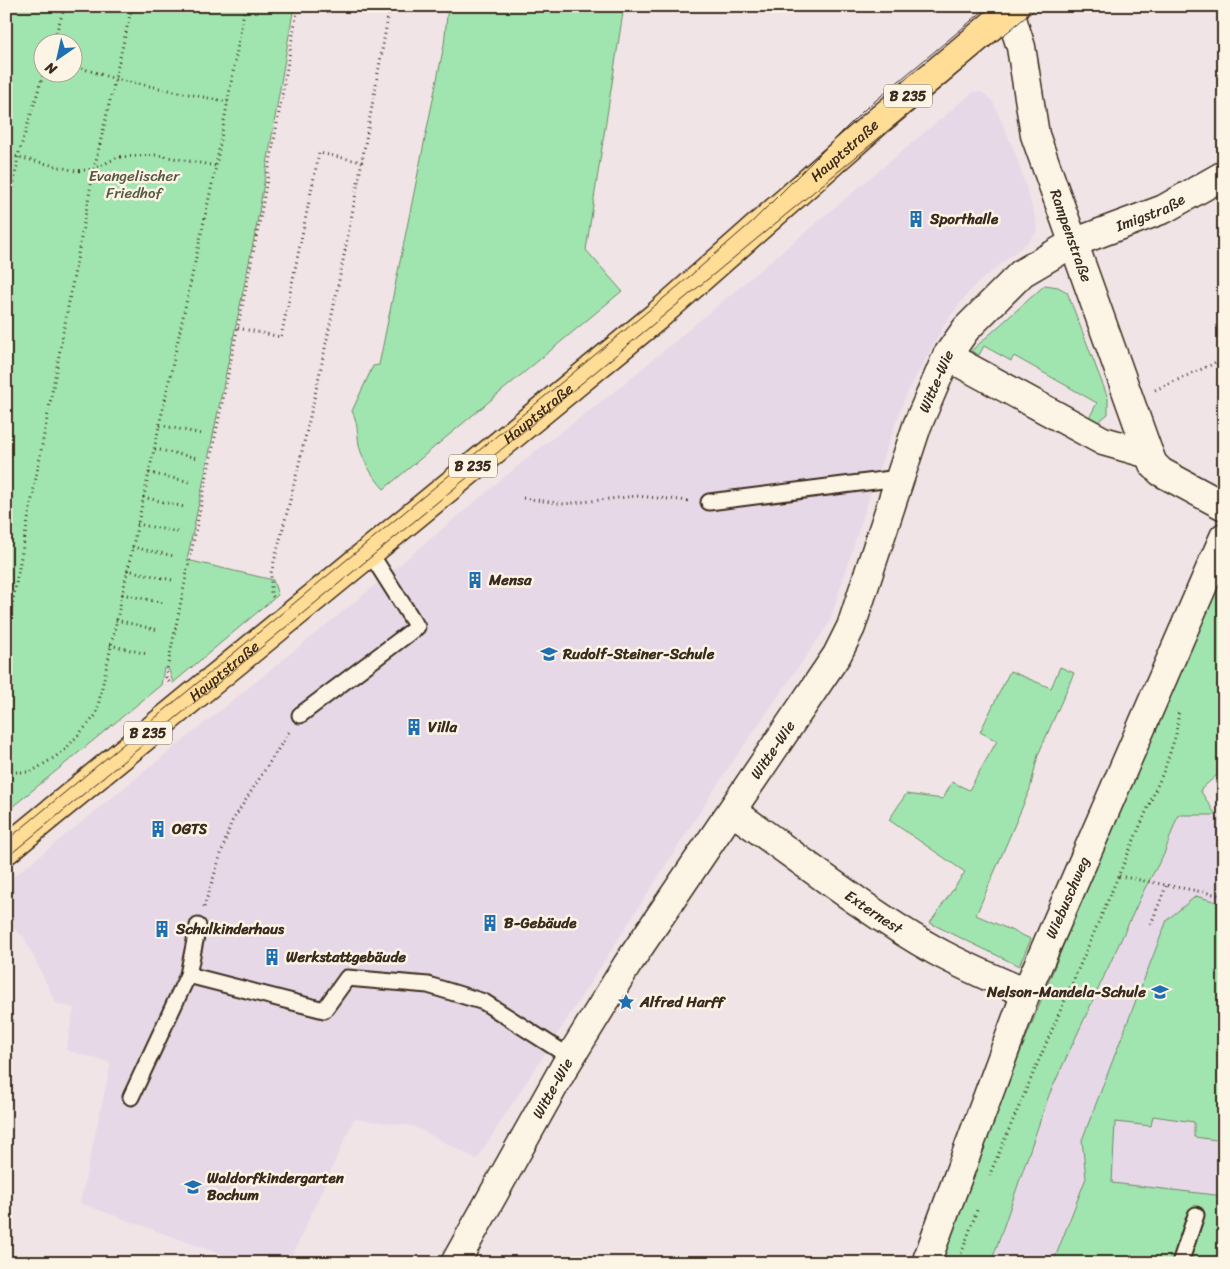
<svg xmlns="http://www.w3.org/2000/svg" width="1230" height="1269" font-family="Sriracha,sans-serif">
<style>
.built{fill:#e7d8e7}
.green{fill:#a0e5b0;stroke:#6e8867;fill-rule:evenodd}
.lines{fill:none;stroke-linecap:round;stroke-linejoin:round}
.lane-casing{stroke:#3b2a1e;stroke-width:19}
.street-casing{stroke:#3b2a1e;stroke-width:31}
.primary-casing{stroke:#3b2a1e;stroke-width:31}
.path{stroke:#3b2a1e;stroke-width:3;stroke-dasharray:1 4;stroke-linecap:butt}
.lane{stroke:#fcf5e5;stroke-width:15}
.street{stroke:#fcf5e5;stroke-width:28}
.primary{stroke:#ffdd96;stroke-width:28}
.tram{stroke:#3b2a1e;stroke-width:1}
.labels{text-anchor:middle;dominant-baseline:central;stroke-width:5;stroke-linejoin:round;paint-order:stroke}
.shield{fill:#fcf5e5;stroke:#75675a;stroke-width:1}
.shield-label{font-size:14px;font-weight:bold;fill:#3b2a1e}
.street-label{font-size:15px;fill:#3b2a1e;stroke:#fcf5e5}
.park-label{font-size:15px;fill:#545942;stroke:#fcf5e5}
.poi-label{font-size:15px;font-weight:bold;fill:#3b2a1e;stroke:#fcf5e5;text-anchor:start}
</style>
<rect width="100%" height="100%" fill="#f0e4e6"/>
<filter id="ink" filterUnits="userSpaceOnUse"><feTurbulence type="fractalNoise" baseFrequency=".02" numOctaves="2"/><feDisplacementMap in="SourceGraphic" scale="10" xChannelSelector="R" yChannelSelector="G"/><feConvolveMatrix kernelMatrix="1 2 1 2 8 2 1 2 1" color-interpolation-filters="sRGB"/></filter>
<g filter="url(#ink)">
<g class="built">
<path d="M973,92h9l11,10 23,53 20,65 1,11 -7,9 -56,46 -27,34 -41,75 -32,87 -45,141 -104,150 -248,386 -64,-33 -59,-7 -65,144h-44l-165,-60 31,-140 -45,-13 8,-42 -18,-5 -32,-66 -18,-15v-39l361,-291 171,-143 75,-56z"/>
<path d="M1178,815h38l8,4v444h-233l58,-168 95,-205 20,-36z"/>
</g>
<g class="green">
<path d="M6,6h288l-38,223 -69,331 86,20 5,15 -105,88 -4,-13 -5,-2 -3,17 -155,127zM72,42v30h-30v-30z"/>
<path d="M448,6h176l-38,244 36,41 -238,198c-11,-12 -21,-27 -25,-44 -2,-13 -1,-22 -7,-34l21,-45 6,-1 65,-320z"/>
<path d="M1045,285l13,2 9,5 41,106v16l-10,8 -9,-4 8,-15 -83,-47 -3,5 -27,-15 -5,9 -8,-4z"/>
<path d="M1224,564v205l-24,21 16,25h-38l-14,39 -20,36 -95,205 -58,168h-55l181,-452z"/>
<path d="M1060,667l14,6 -36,82 -8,34 -54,126 55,24 -12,27 -89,-43 35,-51 -76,-52 17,-26 37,5 9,-17 17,8 28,-49 -17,-9 30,-61 41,17z"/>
<path d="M1196,896l28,8v237l-30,-4v-15l-41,-6 -2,10 -36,-4 -3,61 112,13v67h-171l33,-85 -4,-38 85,-220z"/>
</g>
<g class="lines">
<g class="lane-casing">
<g id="lane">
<path d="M709,502l190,-24"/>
<path d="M300,715l117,-88 -48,-76"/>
<path d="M188,975l136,35 23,-32 81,7 56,17 86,55"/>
<path d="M131,1097l57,-122 10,-49"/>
<path d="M1180,1263l16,-48"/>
</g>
</g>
<g class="street-casing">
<g id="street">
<path id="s1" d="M1008,6l13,41 14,88 112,314 6,15 8,8 63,34"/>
<path d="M947,356l156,85 46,13"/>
<path id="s2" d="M732,811c67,47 133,100 204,140 29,16 60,29 90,42"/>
<path id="s3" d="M455,1263l110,-197 62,-101 210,-310 14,-28 66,-201 30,-70 19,-27 56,-56 51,-30 91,-34 60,-34"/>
<path id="s4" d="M926,1263l100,-270 198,-456"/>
</g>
</g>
<g class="primary-casing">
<g id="primary">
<path id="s5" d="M6,850l650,-533 221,-195 138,-116"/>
</g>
</g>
<g class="path">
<path d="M53,42l12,-36"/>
<path d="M72,65l43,14 113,23"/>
<path d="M6,154l70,17 18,-2 38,-163"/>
<path d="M6,232l12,-76 26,-84"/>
<path d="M238,328l43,9 38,-184 44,9"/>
<path d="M1155,390l58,-26 11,-8"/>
<path d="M160,425l42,9"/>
<path d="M155,449l42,9"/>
<path d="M149,473l42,9"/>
<path d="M143,497l41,10"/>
<path d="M523,498l41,6 72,-8 55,5"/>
<path d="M137,524l41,8"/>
<path d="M132,547l42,9"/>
<path d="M127,570l45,10"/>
<path d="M122,594l42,9"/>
<path d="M273,597l-2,-3v-21c51,-186 85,-377 119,-567"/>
<path d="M116,620l42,10"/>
<path d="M6,637l88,-468 24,-12 39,-2 59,11"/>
<path d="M110,645l37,9"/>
<path d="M169,682l-3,-5 1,-8 92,-445 39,-218"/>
<path d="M6,772h25l32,-20 33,-37 120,-549 29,-160"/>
<path d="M1119,876l105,20"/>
<path d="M204,907l27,-84 58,-91"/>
<path d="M1151,924l16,-40"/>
<path d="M989,1176l176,-408 11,-34 3,-24"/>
<path d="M958,1263l19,-53"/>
</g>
<use href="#lane" class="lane"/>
<use href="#street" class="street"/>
<use href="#primary" class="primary"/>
<g class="tram">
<path d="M6,841l676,-558 71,-62 110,-110 126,-105"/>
<path d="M6,858l1033,-852"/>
</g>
</g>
</g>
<defs>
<g id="building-bare" transform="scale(1.35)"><path d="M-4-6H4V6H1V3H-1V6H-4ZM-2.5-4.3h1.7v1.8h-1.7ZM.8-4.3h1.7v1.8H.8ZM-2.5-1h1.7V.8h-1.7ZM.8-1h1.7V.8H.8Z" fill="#1f6fb2" stroke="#fcf5e5" stroke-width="2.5" paint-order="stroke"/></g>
<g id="school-bare" transform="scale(1.35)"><path d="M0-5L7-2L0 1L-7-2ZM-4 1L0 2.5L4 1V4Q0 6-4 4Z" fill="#1f6fb2" stroke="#fcf5e5" stroke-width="2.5" paint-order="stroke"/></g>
<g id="sight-bare" transform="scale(1.35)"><path d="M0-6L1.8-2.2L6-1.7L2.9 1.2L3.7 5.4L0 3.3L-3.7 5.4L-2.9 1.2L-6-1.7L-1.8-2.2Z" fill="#1f6fb2" stroke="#fcf5e5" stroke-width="2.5" paint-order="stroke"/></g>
</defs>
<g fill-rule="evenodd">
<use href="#building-bare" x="916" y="219"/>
<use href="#building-bare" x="475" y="580"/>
<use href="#school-bare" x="549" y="654"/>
<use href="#building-bare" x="414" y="727"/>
<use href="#building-bare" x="158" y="829"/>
<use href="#building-bare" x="490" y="923"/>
<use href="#building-bare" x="162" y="929"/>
<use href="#building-bare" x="272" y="957"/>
<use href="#school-bare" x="1160" y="992"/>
<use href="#sight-bare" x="626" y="1002"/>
<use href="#school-bare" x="193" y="1187"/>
</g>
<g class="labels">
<g class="shield">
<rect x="884" y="84.5" width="48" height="23" rx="4"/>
<rect x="449" y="454.5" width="48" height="23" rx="4"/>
<rect x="124" y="721.5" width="48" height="23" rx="4"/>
</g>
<g class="shield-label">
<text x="908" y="96">B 235</text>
<text x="473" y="466">B 235</text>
<text x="148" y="733">B 235</text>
</g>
<g class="street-label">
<text stroke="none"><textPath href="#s5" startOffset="1092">Hauptstraße</textPath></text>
<text stroke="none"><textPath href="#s3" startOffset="1292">Imigstraße</textPath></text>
<text stroke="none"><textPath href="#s1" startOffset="239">Rampenstraße</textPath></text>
<text stroke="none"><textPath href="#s3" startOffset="1010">Witte-Wie</textPath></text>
<text stroke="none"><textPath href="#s5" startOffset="688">Hauptstraße</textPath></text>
<text stroke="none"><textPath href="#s5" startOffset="282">Hauptstraße</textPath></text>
<text stroke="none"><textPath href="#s3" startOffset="604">Witte-Wie</textPath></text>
<text stroke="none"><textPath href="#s4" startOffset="392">Wiebuschweg</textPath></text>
<text stroke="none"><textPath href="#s2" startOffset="174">Externest</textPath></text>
<text stroke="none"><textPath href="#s3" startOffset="200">Witte-Wie</textPath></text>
</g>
<g class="park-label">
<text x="134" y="176">Evangelischer<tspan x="134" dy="17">Friedhof</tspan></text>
</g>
<g class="poi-label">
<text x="930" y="219">Sporthalle</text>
<text x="489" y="580">Mensa</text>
<text x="563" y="654">Rudolf-Steiner-Schule</text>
<text x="428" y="727">Villa</text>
<text x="172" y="829">OGTS</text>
<text x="504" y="923">B-Gebäude</text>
<text x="176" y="929">Schulkinderhaus</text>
<text x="286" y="957">Werkstattgebäude</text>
<text x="1146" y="992" text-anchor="end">Nelson-Mandela-Schule</text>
<text x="640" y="1002">Alfred Harff</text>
<text x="207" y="1178">Waldorfkindergarten<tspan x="207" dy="17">Bochum</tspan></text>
</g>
</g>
<rect width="1230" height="1269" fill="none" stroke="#fcf5e5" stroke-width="25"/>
<rect x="12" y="12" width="1205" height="1244" fill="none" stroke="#3b2a1e" stroke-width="2" filter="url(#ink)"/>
<g transform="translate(58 58) rotate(214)"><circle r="24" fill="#fcf5e5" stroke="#afa495"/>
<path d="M0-4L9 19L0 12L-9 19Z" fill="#1f6fb2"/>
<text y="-8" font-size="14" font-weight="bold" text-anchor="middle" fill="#3b2a1e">N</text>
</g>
</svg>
